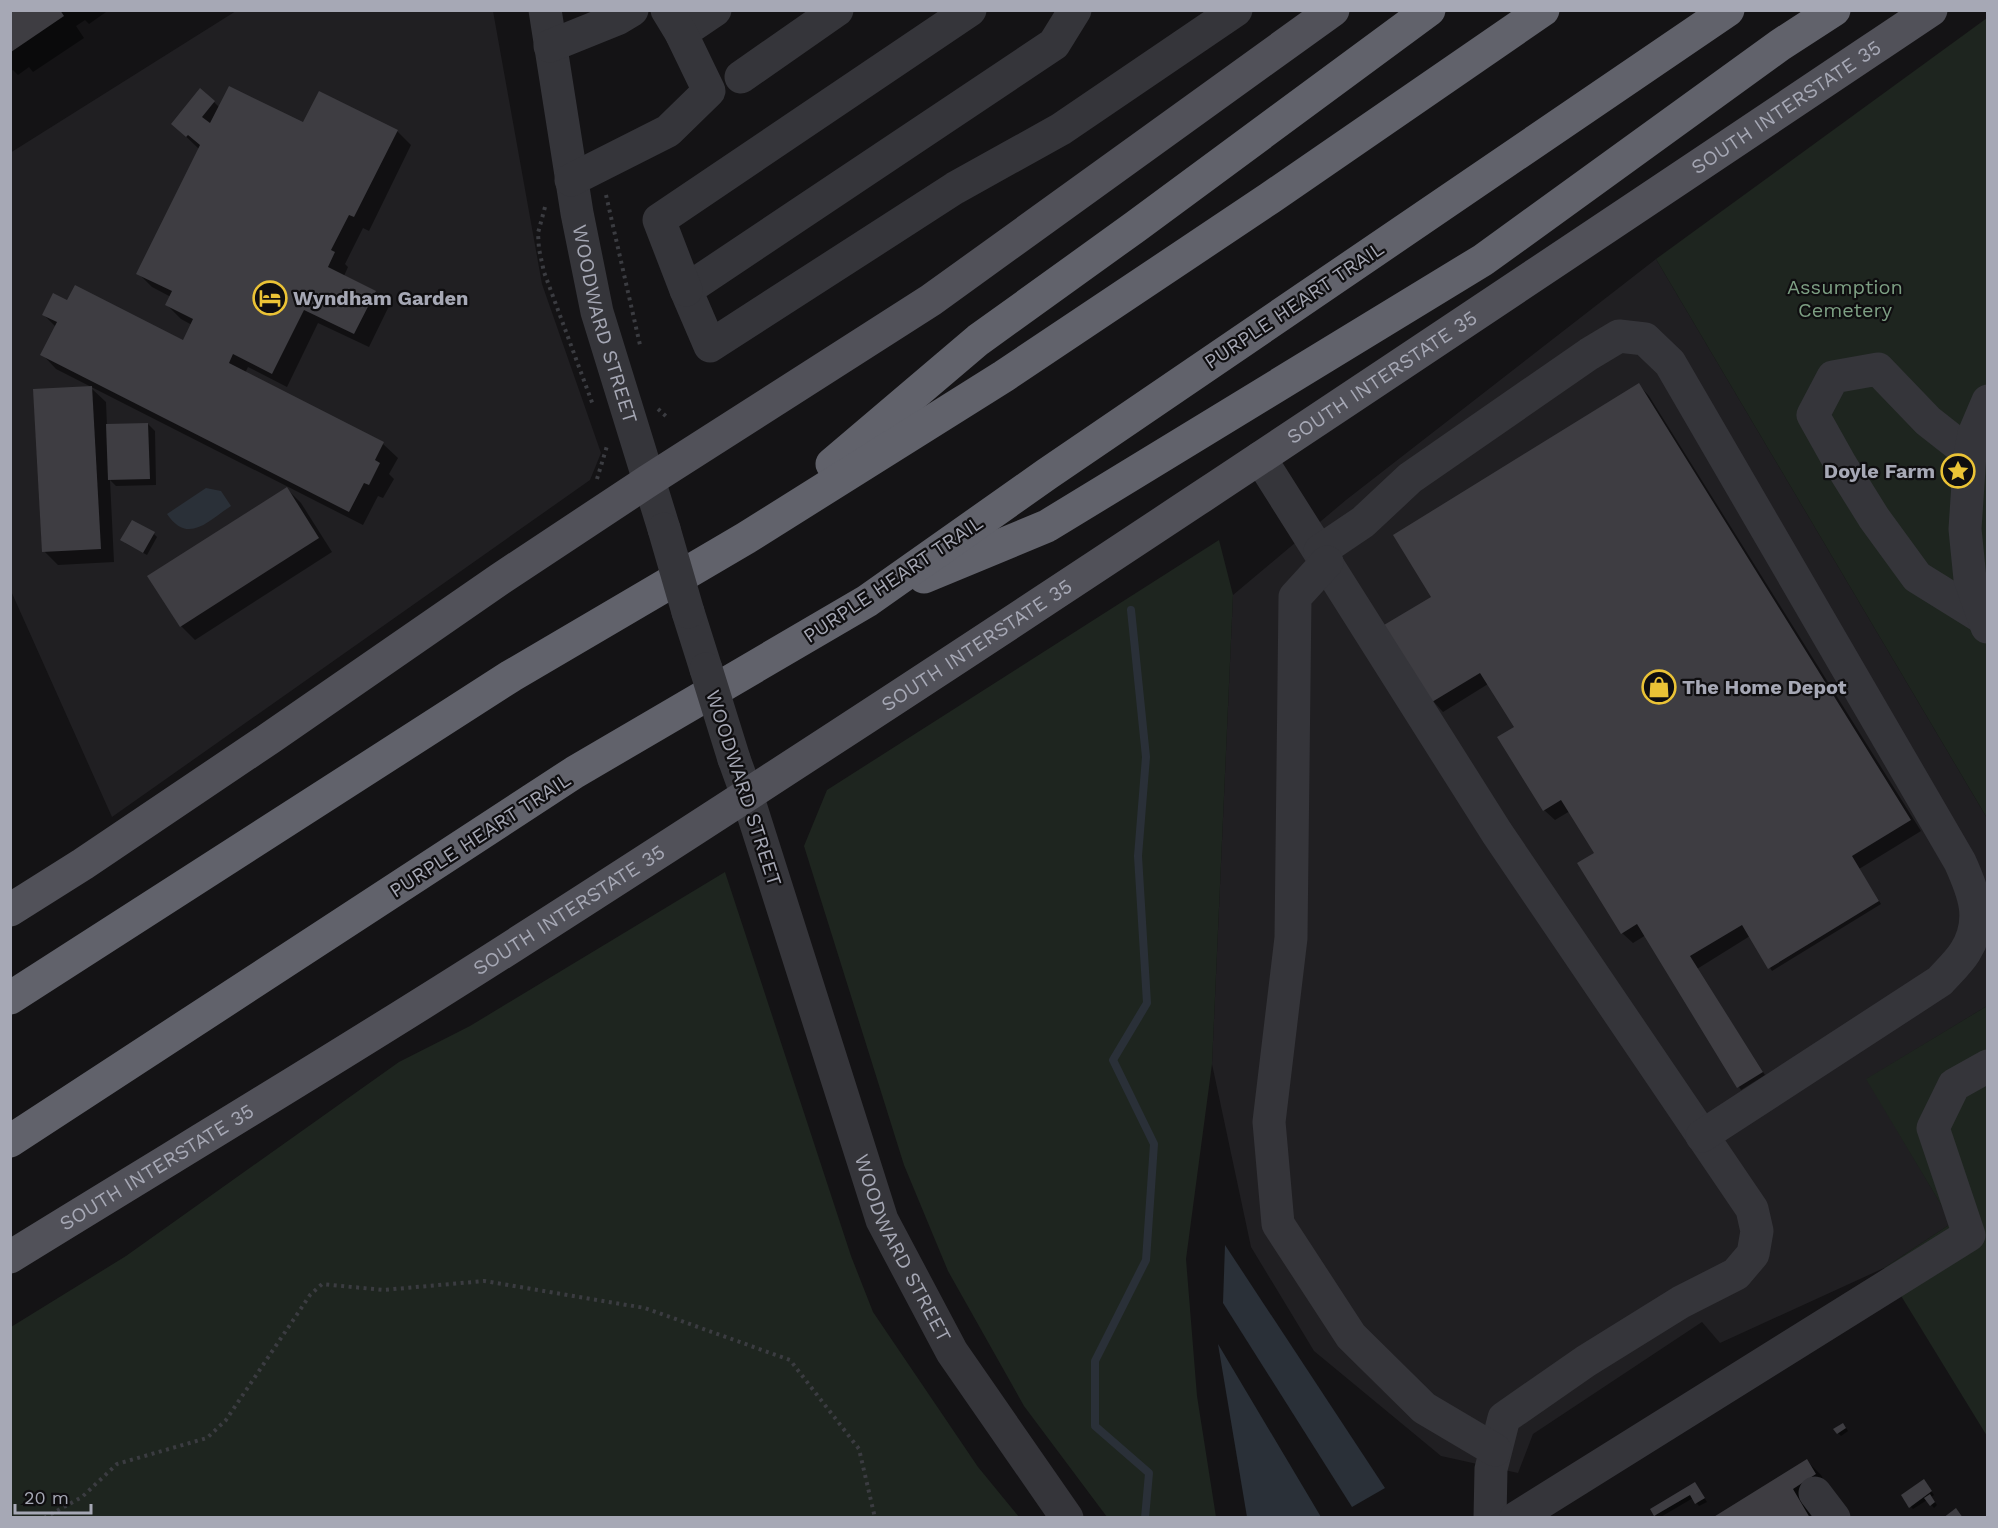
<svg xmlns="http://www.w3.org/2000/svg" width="1998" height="1528" font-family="'Work Sans',sans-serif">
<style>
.built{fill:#201f22}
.green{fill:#1e251f}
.water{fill:#2a3038}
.shadow{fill:#0007}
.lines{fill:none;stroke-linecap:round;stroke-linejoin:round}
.stream{stroke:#2a3038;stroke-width:8}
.building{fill:#3e3d42}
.path{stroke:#3b3c41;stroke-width:4;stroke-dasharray:3 4.5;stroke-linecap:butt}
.minor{stroke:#35353a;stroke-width:33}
.major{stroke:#515159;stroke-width:33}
.highway{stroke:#61626b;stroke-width:33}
.minor-bridge{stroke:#35353a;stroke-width:33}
.labels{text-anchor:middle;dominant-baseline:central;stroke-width:4.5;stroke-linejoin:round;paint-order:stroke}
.street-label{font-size:20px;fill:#a6a8b5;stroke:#0f0e10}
.park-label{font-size:20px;fill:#7d9f83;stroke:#0f0e10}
.poi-label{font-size:20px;font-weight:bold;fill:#a6a8b5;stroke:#0f0e10;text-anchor:start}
</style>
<rect width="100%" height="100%" fill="#141315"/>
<g class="built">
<path d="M236,11h257l49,273 59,169 -11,27 -478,337 -101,-226 -1,-438z"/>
<path d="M1656,259l331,559v188l-120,73 85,144 -68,45 -164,75 -18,-21 -169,112 -15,39 -77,-17 -127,-105 -63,-104 -39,-183 21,-469 113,-95z"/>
</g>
<g class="green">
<path d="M1987,18v800l-331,-559z"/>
<path d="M1219,540l14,55 -21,469 -26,195 11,137 19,121h-109l-83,-111 -76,-135 -44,-106 -100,-319 23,-56z"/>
<path d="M725,872l126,384 22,56 105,155 41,50h-1008v-190l115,-71 273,-194 71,-36z"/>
<path d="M1987,1006v430l-103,-168 68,-45 -86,-144z"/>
</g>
<g class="water">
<path d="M206,488l15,3 10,15c-23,15 -43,39 -64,8z"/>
<path d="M1225,1245l160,243 -33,19 -129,-204z"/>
<path d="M1218,1344l103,173h-74z"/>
</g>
<g class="shadow">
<path d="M10,10h94l2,2 -17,12 -4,-4 -9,6 8,12 -51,34 -4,-5 -11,8 -5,-5 -3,1z"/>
<path d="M214,102l6,6 84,16 93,7 14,14 -42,86 -6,-3 -18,36 3,3 -4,9 31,16 14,14 -20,41 -51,-24 -31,64 -39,-20 -3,6 138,71 15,14 -9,16 5,5 -11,19 -5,-2 -15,29 -307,-156 -14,-15 14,-27 -12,-12 24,-13 115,40 9,-17 -11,-6 -14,-14 4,-8 -19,-10 -14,-14 61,-124 -26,-25z"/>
<path d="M1639,385l10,11 272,435 -62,38 22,35 -109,67 -22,-35 -53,33 68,106 -24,15 -95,-155 -13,8 -11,-10 -26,-80 -26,-42 -15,9 -11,-10 -28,-83 -28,-43 -45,28 -10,-11v-104z"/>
<path d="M91,388l15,14 1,24 41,-2 7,7 1,54 -40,1 -6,-6 4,82 -56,3 -14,-14z"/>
<path d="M287,489l14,14 31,49 -137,88 -14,-14z"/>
<path d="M154,534l3,3 -10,18 -22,-12z"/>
<path d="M1846,1428l2,3 -7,5 -3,-3z"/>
<path d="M1807,1461l14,14 8,14 -15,29h-99z"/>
<path d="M1695,1484l12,18 -8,4 -6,-8 -34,20 -4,-3z"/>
<path d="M1926,1484l8,11 -3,2 6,8 -3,3 -7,-8 -14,9 -2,-2z"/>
</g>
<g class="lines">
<path class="stream" d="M1131,610l15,147 -8,99 9,147 -34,57 41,84 -8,116 -51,101v65l54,47 -4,45"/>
</g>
<g class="building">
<path d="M10,10h50l4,6 -53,36z"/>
<path d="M229,86l74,36 16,-31 79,39 -44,87 -5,-2 -18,35 4,2 -7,15 48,24 -22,43 -50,-24 -32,64 -39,-20 -4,9 155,79 -9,18 5,3 -11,22 -5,-2 -15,29 -309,-157 17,-33 -15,-7 11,-22 14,7 8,-15 108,55 10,-21 -28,-14 7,-14 -36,-17 64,-129 -12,-10 -2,2 -15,-13 29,-36 15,13 -13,16 8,6z"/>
<path d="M1639,383l272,437 -59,36 27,45 -111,68 -26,-44 -52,31 73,116 -26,16 -100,-164 -16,10 -44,-71 17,-10 -33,-53 -18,11 -46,-74 17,-10 -34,-54 -48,29 -48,-77 47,-28 -38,-62z"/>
<path d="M92,386l9,163 -59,3 -9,-163z"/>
<path d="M148,423l2,56 -42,1 -2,-56z"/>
<path d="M287,487l32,51 -139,89 -33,-51z"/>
<path d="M132,520l23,12 -12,21 -23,-13z"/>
<path d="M1843,1423l3,5 -9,6 -4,-5z"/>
<path d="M1807,1459l9,15 -23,15 17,29h-98z"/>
<path d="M1924,1479l8,12 -23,17 -8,-13z"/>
<path d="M1695,1482l10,16 -10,6 -5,-9 -36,21 -4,-7z"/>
<path d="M1930,1494l5,8 -5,4 -6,-8z"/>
<path d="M1956,1508l7,10h-20z"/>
</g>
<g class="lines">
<g class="path">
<path d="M606,195l34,150"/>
<path d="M545,207l-7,26 1,16 5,23 49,133"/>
<path d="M658,409l11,10"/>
<path d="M597,479l10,-33"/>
<path d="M44,1518l38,-21 35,-33 90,-26 19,-18 84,-125 12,-11 61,6 101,-9 161,27 145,52 69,89 16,69"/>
</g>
<g class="minor">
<path id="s1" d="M545,10l32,203 20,99 67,217"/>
<path d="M1075,10l-21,34 -368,246 24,56 245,-158 106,-59 175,-119"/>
<path d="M681,33l34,-23"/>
<path d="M550,46l67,-27 15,-9"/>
<path d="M741,77l96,-67"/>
<path d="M571,180l97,-49 41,-40 -28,-58 -14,-23"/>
<path d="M686,290l-27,-70 311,-210"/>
<path d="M1970,454l-42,-33 -50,-52 -45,8 -20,38 28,50 33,53 43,59 66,41"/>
<path d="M1260,458l237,375 255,376 5,22 -4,23 -17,20 -55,28 -95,59 -82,57 -13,51 -1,49"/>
<path d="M1320,551l43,-29 47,-44 179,-124 30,-18 26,3 25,24 290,499c14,31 25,58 5,90 -7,11 -17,20 -25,29l-238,155"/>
<path d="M1327,562l-32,35 -4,341 -22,184 9,102 73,112 73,72 71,42"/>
<path d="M688,612l18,57"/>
<path d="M1987,627l-17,-48 -5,-50 5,-75 4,-20 14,-33"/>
<path id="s2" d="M734,759l13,36 135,425 70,132 115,166"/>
<path d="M1815,1493l19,25"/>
<path d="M1516,1518l453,-283 -36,-107 21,-43 34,-19"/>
</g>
<g class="major">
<path d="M10,910l73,-46 187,-126 230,-159 148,-98 283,-181 402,-290"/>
<path id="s3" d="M10,1257c170,-105 341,-207 509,-315 475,-304 943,-618 1412,-932"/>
</g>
<g class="highway">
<path d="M832,464l146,-124 157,-113 294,-217"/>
<path d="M924,577l123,-51 436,-266 297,-215 54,-35"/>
<path d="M10,998l501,-322 235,-138 258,-162 266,-178 273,-188"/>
<path d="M10,1141l565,-369 292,-171 180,-127 681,-464"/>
</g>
<g class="minor-bridge">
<path d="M664,529l24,83"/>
<path d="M706,669l28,90"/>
</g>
</g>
<defs>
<g id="hotel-ring" transform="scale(1.725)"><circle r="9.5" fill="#0f0e10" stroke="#ebc336" stroke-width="1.5"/><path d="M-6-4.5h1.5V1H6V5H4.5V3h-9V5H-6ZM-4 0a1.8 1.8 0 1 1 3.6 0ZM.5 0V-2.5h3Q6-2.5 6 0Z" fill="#ebc336"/></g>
<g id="sight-ring" transform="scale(1.725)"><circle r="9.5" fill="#0f0e10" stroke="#ebc336" stroke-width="1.5"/><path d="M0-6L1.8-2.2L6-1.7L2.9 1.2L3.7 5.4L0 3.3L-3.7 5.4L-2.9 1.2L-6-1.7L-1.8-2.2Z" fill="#ebc336"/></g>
<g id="shop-ring" transform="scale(1.725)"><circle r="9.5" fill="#0f0e10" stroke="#ebc336" stroke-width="1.5"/><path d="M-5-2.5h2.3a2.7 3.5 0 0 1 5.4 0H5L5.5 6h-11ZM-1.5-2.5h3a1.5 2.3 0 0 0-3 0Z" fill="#ebc336"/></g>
</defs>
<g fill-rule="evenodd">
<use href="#hotel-ring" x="270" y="298"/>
<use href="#sight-ring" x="1958" y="471"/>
<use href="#shop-ring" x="1659" y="687"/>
</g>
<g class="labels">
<g class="street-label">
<text stroke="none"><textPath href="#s3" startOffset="2116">SOUTH INTERSTATE 35</textPath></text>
<text transform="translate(1294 305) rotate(-34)">PURPLE HEART TRAIL</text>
<text stroke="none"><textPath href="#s1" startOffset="320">WOODWARD STREET</textPath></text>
<text stroke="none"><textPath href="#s3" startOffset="1630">SOUTH INTERSTATE 35</textPath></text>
<text transform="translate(893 579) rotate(-34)">PURPLE HEART TRAIL</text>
<text stroke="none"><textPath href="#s3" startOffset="1144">SOUTH INTERSTATE 35</textPath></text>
<text transform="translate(744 788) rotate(72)">WOODWARD STREET</text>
<text transform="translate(480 835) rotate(-33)">PURPLE HEART TRAIL</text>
<text stroke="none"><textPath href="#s3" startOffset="658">SOUTH INTERSTATE 35</textPath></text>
<text stroke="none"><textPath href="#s3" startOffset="172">SOUTH INTERSTATE 35</textPath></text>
<text stroke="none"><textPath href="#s2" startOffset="518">WOODWARD STREET</textPath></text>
</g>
<g class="park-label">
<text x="1845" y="287">Assumption<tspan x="1845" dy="23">Cemetery</tspan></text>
</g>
<g class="poi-label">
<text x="293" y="298">Wyndham Garden</text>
<text x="1935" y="471" text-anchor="end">Doyle Farm</text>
<text x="1682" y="687">The Home Depot</text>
</g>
</g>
<rect width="1998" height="1528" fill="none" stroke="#a6a8b5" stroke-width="24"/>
<path d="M15 1504v9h76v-9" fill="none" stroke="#a6a8b5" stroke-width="3"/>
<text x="24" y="1504" font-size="18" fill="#a6a8b5" stroke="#0f0e10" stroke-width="4.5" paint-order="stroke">20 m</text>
</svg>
